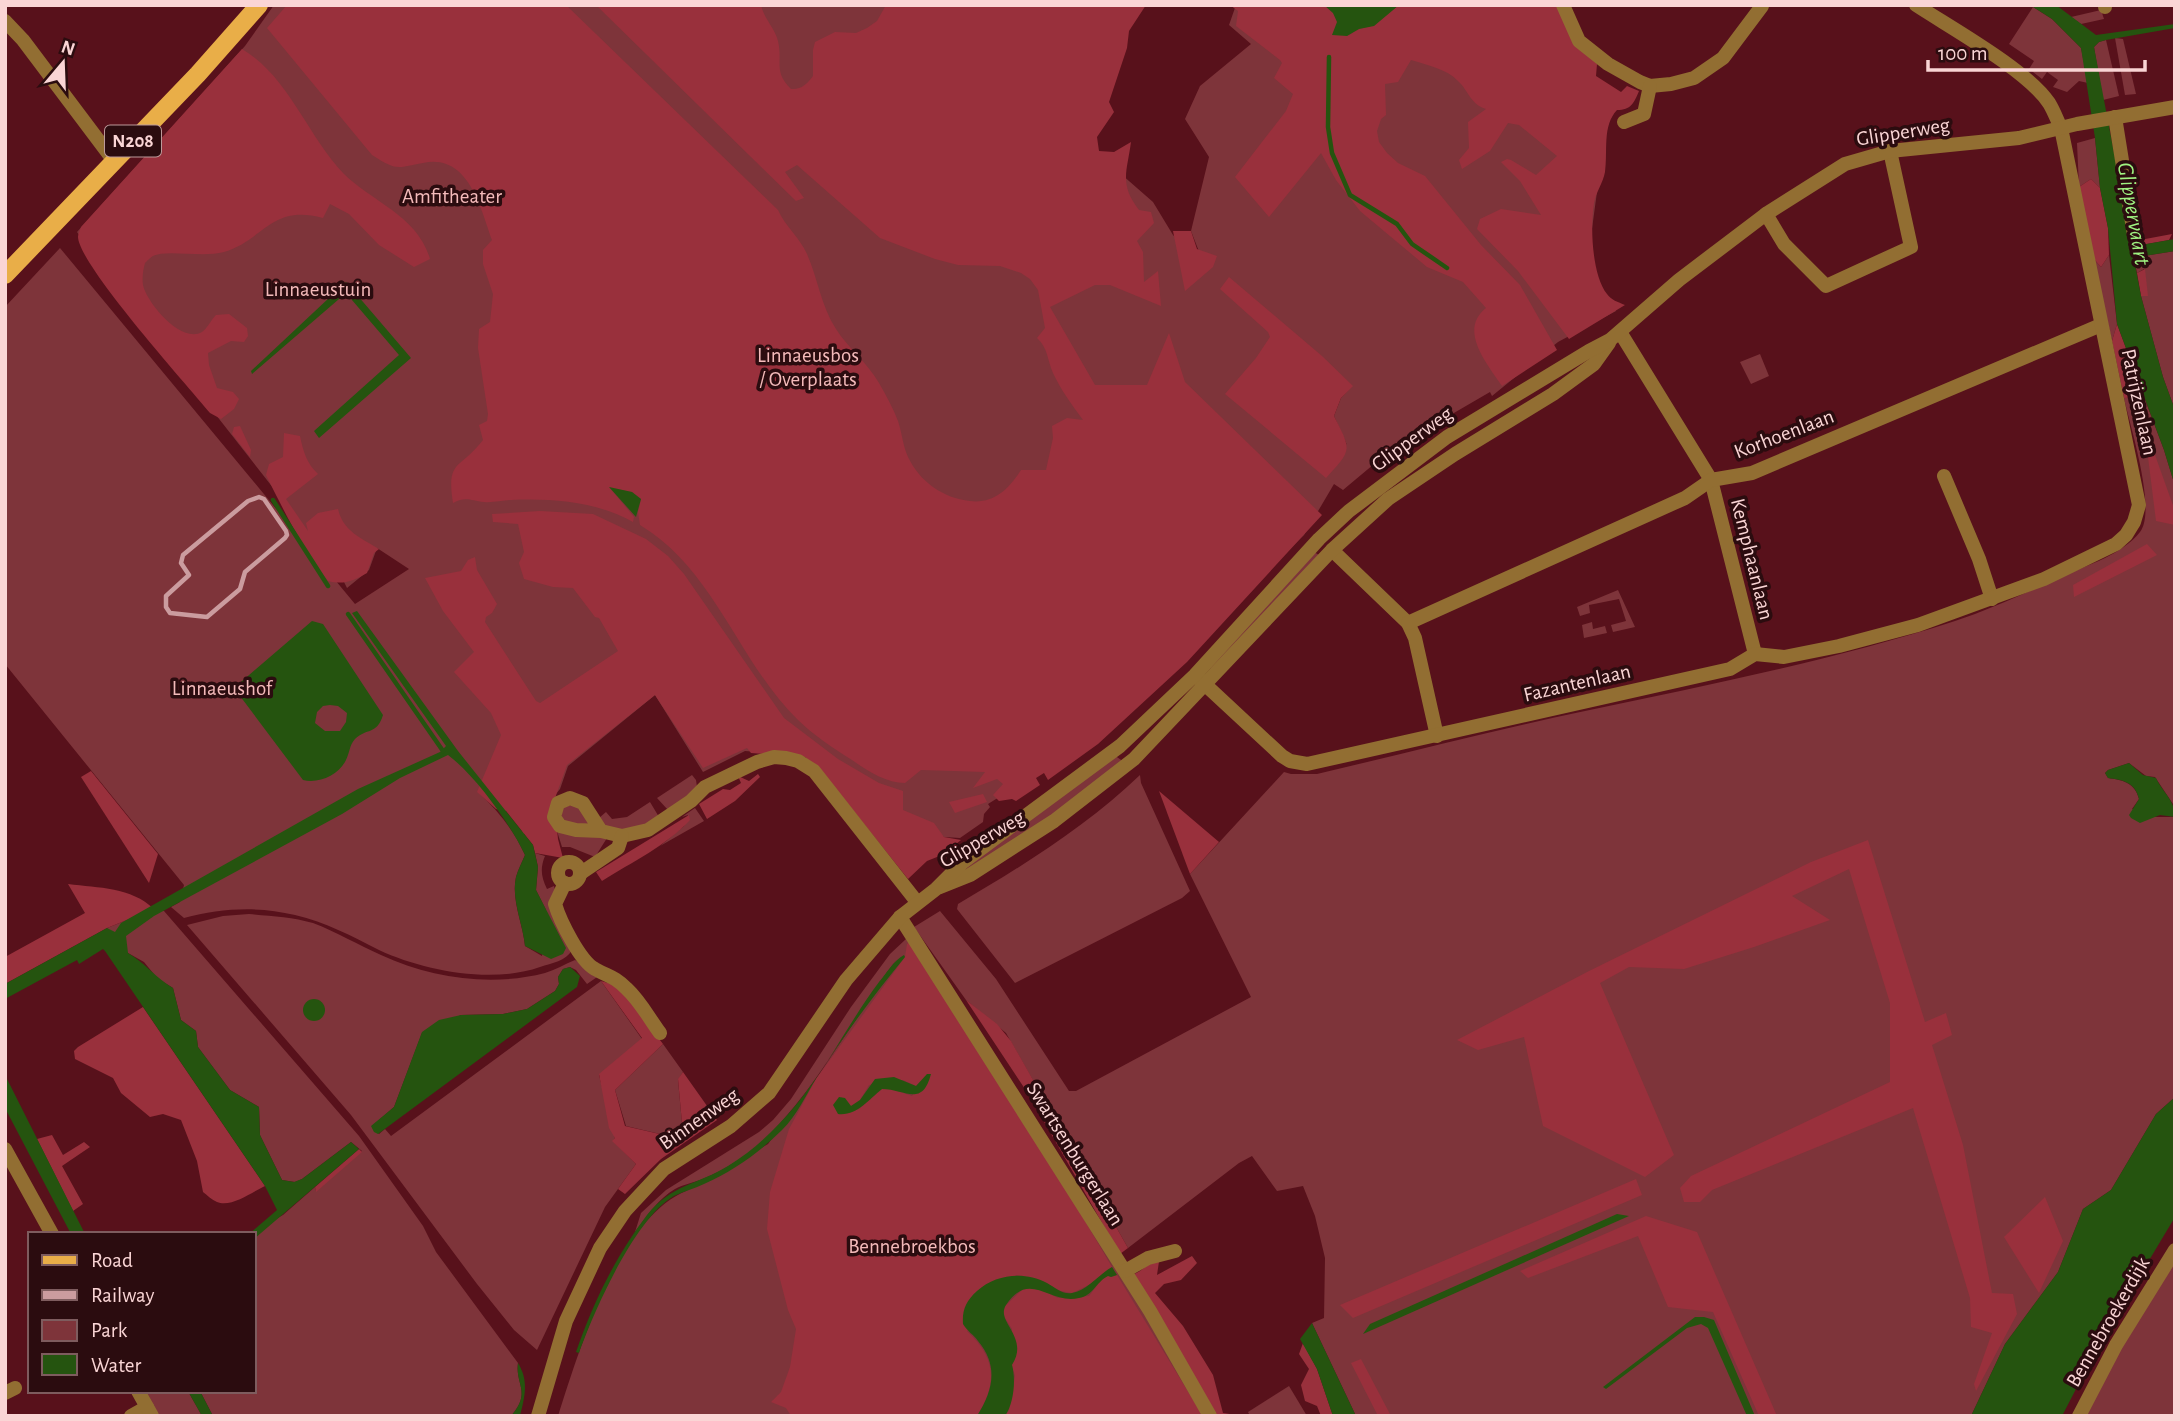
<svg xmlns="http://www.w3.org/2000/svg" width="2180" height="1421" font-family="'Alegreya Sans',sans-serif">
<style>
.green{fill:#7e343a;fill-rule:evenodd}
.forest{fill:#99303c;fill-rule:evenodd}
.water{fill:#25540f;fill-rule:evenodd}
.lines{fill:none;stroke-linecap:round;stroke-linejoin:round}
.stream{stroke:#25540f;stroke-width:4.5}
.minor{stroke:#926e32;stroke-width:14}
.tertiary{stroke:#926e32;stroke-width:14}
.primary{stroke:#e9ae48;stroke-width:18}
.rail{stroke:#cb9c9f;stroke-width:4.5}
.labels{text-anchor:middle;dominant-baseline:central;stroke-width:7;stroke-linejoin:round;paint-order:stroke}
.shield{fill:#2b0c0f;stroke:#bc999a;stroke-width:2}
.shield-label{font-size:19px;font-weight:bold;fill:#fad5d5}
.street-label{font-size:21px;fill:#fad5d5;stroke:#2b0c0f}
.park-label{font-size:21px;fill:#f4baba;stroke:#2b0c0f}
.water-label{font-size:23px;font-style:italic;fill:#9ff381;stroke:#2b0c0f}
</style>
<rect width="100%" height="100%" fill="#58111b"/>
<g class="green">
<path d="M274,5h857l-47,123 21,32 48,42 20,33 34,37 -16,-41 18,-74 -24,-38 15,-33 51,-42 -22,-19 7,-20h312l51,172 -10,74 7,27 20,33 -58,31 -66,54 -2,-4 -98,57 -49,41 -9,-6 -30,51 -205,200 -111,69 2,3 -6,7 -1,8 -23,16 -16,-1 -129,-72 -10,-9 -60,-5 -42,21 -48,-77 -87,71 -8,23 -38,47 10,-116 -54,72c20,19 36,38 47,63 -3,7 -7,15 -9,22 -5,23 7,47 9,69l17,10 4,-46 -10,-20 2,-23 -3,-14 10,3c-5,12 -4,21 2,33l7,-3 18,64c-6,11 -20,13 -32,17 -48,17 -116,4 -161,-17 -28,-14 -53,-28 -84,-35 -37,-9 -74,-7 -111,3l-13,-11 9,-5 4,-17 -179,-221v-357l55,-59 295,356 54,-35 -32,-21 -8,22 -22,18 -8,-16 -221,-282 -41,-58 168,-186zM1343,377l9,9 -11,12 -7,18 13,29 -18,-29z"/>
<path d="M2033,7l19,12 29,29 7,35 -9,-2 -12,11 -14,-5 5,-7 -11,-8 -5,7 -13,-10 5,-8 -25,-17z"/>
<path d="M2101,10l3,9 -23,5 -10,-7z"/>
<path d="M2115,38l8,1 13,55 -11,1z"/>
<path d="M2106,40l13,56 -16,4 -9,-53 5,-5z"/>
<path d="M2095,138l5,50 -9,-9 -12,8 -2,-44z"/>
<path d="M2132,249l12,7 31,-5v159l-12,-33 -22,-81h6l-3,-27 -7,4z"/>
<path d="M2109,255l8,69 -5,17 -19,-83 8,9z"/>
<path d="M1760,354l9,22 -18,8 -11,-22z"/>
<path d="M2144,397l20,53 11,36v321l-20,-30 -9,-1 -17,-13 -21,7 -3,3 3,5c15,2 27,5 31,21l-7,10 23,8h20v280l-19,17 -45,76 -28,19 -25,63 -53,72 -34,72h-615l-44,-93 12,-5 1,-60 -10,-42 -12,-30 -26,5 -25,-35 -13,7 -111,85 -122,-215 -40,-33 -52,-73 26,-16 56,68 73,112h7l175,-94 -61,-123 94,-102 7,2h26c89,-21 178,-44 268,-63 124,-26 249,-51 370,-90 37,-12 72,-29 108,-45 25,-11 60,-22 77,-44 17,-22 -10,-106 -16,-134z"/>
<path d="M1314,552l5,3 -105,117 -5,-7z"/>
<path d="M1618,590l17,37 -22,5 -2,-7 15,-4 -7,-22 -30,6 1,8 -10,3 -3,-9z"/>
<path d="M1592,622l1,7 12,-3 2,7 -23,5 -2,-13z"/>
<path d="M1114,755l10,7 -35,29 -125,84 -4,-5z"/>
<path d="M692,775l4,5 1,7 -10,11 -19,12 -11,-12z"/>
<path d="M1140,775l1,8 49,108 -8,7 -167,85 -58,-74 1,-5c63,-37 129,-78 182,-129z"/>
<path d="M650,802l9,15 -18,12 -32,2 -10,-13 7,-6 6,7 15,-2z"/>
<path d="M577,804l20,25 -34,-7 -3,-12 3,-3z"/>
<path d="M695,808l9,13 -44,25 24,-20 4,-11 -6,2z"/>
<path d="M557,831l50,7 -12,19 -25,-10h-8z"/>
<path d="M154,909l10,2 195,225 64,90 13,26 82,111c-3,22 14,29 -7,53h-298l-13,-25h54v-157h-5l34,-19 32,-28 1,4 46,-40 -11,-9 -49,37 -7,3 -13,-2 -22,-45 -1,-28 -29,-17 -32,-43 -2,-16 -15,-11 -8,-32 -16,-10 -13,-16 -16,-9 -21,-25z"/>
<path d="M249,914c21,2 43,3 64,9 24,9 45,22 68,32 50,23 110,32 164,18 10,-3 20,-9 30,-13l25,15 -13,9 -11,-14 -6,-3 -7,2 -5,8 1,7 -4,7 -28,18 -24,5 -42,1 -39,18 -28,74 -22,19 7,8 6,-5 6,7 210,-155 41,58 -43,36 16,63 -2,3 23,23 -31,43 -68,143 -23,-20 -37,-46 -126,-169 -164,-190 36,-9z"/>
<path d="M906,939l314,477h-662c21,-65 60,-197 128,-225l82,-47 48,-65 80,-119c-43,57 -76,123 -125,173 -18,19 -42,35 -66,45 -9,4 -21,6 -30,11 -17,10 -28,27 -40,43l6,-19 25,-23 93,-58 14,-12 18,-21 60,-92 39,-53z"/>
<path d="M663,1044l20,28 -5,8 4,43 -5,15 -51,-12 -11,-36z"/>
<path d="M2175,1259v157h-92l24,-45z"/>
<path d="M1289,1386l18,30h-57l-2,-4z"/>
<path d="M145,1391l44,2 13,23h-44z"/>
</g>
<g class="forest">
<path d="M287,5h279l212,205c7,16 22,28 29,44 11,25 14,52 29,75 12,19 31,33 43,54 7,12 14,25 19,38 4,12 5,25 10,36 12,25 35,41 62,44 24,3 39,-12 51,-31h25l7,-32 -1,-12 15,-8 16,2c-11,-15 -22,-30 -30,-47 -6,-14 -5,-25 -16,-35l8,-10 -7,-38 -8,-11 -9,-6 -21,-7 -42,-1 -23,-6 -55,-21 -83,-73 -12,7 19,26 -8,3 -200,-196h165c3,14 14,23 17,36 5,22 -5,30 13,48 10,1 16,-5 22,-13v-26l2,-8 20,-10 21,1 11,-5 10,-7 9,-16h260l-17,26 -2,17 -18,54 5,10 -17,25 2,14 15,1 17,-10c-4,30 -12,42 8,68l12,2 3,11 -17,18 6,11 1,30 14,-11 3,35 -51,-21h-15l-45,22 45,78h52l22,-52 16,49 137,133 -135,147 -89,82 -50,36 -4,-7 -8,5 4,7 -24,16 -4,-2 -13,2 -6,-6 10,-11 -6,-5 -24,9 12,-16 -64,-2 -16,13c-19,0 -37,-12 -53,-23 -19,-12 -39,-25 -55,-41 -59,-58 -83,-150 -157,-194l-2,-13 3,-13 -9,-7 -22,-4 24,29 -1,5c-35,-20 -81,-24 -122,-22 -9,0 -18,3 -27,2 -13,-1 -18,-6 -31,1 -7,-44 7,-33 30,-63l-4,-15 8,-4 1,-7 -10,-66 1,-19 11,-7 3,-28 -10,-30v-14l9,-10c-11,-30 -23,-87 -69,-77 -27,5 -26,8 -51,-8l-105,-127z"/>
<path d="M1230,5h94l9,8 14,23 12,-7 16,-4 24,-20h159l39,59 -1,12 25,16 6,-6 12,5c-5,12 -8,19 -22,19 -15,16 -9,41 -12,62 -2,11 -9,20 -11,31 -4,24 -2,72 13,91 4,6 11,8 18,11l-56,34 -51,-68 -41,-42 3,-10 21,-10 40,6 -21,-34 -19,-19 6,-3 4,1 25,15 21,-19 -38,-31 -11,-2 -18,28 -28,18 -3,-9 10,-12 -1,-26 18,-13c-16,-5 -17,-18 -28,-28 -11,-12 -31,-16 -47,-21l-13,22 -13,2 1,31 -5,4 -4,12 2,11 8,11 11,10 27,13 56,69 39,40 37,65 -55,36c-15,-22 -44,-56 -16,-78l-23,-26 -36,-15 -67,-56 -24,-31 -15,-27 -52,64 -34,-40 51,-66 7,-17 -19,-16 8,-15 -2,-3 -44,-34 2,-15z"/>
<path d="M242,49c47,28 65,86 101,124 29,29 75,43 87,86l-16,8 -35,-22 -30,-31 -19,-10 -7,14c-52,-14 -59,22 -99,34 -22,6 -57,-3 -71,4 -1,0 -7,6 -8,7 -2,7 -3,15 -2,22 4,18 38,59 59,47 5,-3 9,-12 14,-17l13,-1 18,14 1,8 -4,6 -13,-1 -23,12 1,12 8,23 16,4 6,7 -5,10 -13,10 -11,-6c-23,-28 -131,-148 -132,-176 0,-3 2,-7 3,-10z"/>
<path d="M2091,179l9,9 8,40 1,27 -8,12 -8,-9 -14,-71z"/>
<path d="M1173,231h18l6,18 20,7 -4,11 -28,24z"/>
<path d="M2172,234l-3,6 -28,5v7l-5,-2 4,-10z"/>
<path d="M2145,269l3,27h-7l-4,-23z"/>
<path d="M1229,277l93,79 31,30 -12,12 -7,18c17,34 19,33 -8,62l-101,-84 31,-36 14,-21 -2,-5 -48,-43z"/>
<path d="M2117,324l27,73 -20,1 -12,-57z"/>
<path d="M240,426l11,24 -1,7 -18,-23 2,-7z"/>
<path d="M284,433l16,3c3,15 7,28 18,38l-32,25 22,32 -2,-8 12,-10 20,-4c5,22 23,29 41,40l-5,4 -7,20c-13,8 -24,12 -39,8 -25,-31 -44,-70 -62,-106l3,-11 14,-7z"/>
<path d="M2155,455l20,56v14l-19,-4 -8,-64z"/>
<path d="M540,511l53,3 53,25 22,17 16,18 100,144 54,41 41,24 24,8v19l31,13 10,14 17,3 -19,15 -15,6 -19,18 -68,-85 -35,-37 -54,-4 -4,-5 -44,20 -48,-73 -88,70 -13,36 4,38 5,19 -28,-5 -2,-8 -27,-34 -10,-2 -19,-17 24,-57 -10,-22 -37,-41 20,-20 -31,-41 -18,-33 36,-7 7,-11 7,-3 2,13 20,34 -5,9 -6,4 -1,5 51,79 4,2 78,-52 -19,-33 -4,-1 -22,-29 -20,-1 -29,-8 -5,-16 5,-11 -6,-28 -25,-2 -1,-8z"/>
<path d="M2147,544l10,11 -83,42 -1,-12z"/>
<path d="M91,771l67,83 -9,29 -68,-106z"/>
<path d="M758,774l2,3 -25,24 -28,18 -8,-15 24,-15 7,1 11,-7 -3,-7 11,5z"/>
<path d="M1159,791l60,51 -29,32z"/>
<path d="M983,794l4,8 -32,11 -6,-11z"/>
<path d="M689,815l1,5c-24,26 -58,42 -88,61l-6,-9z"/>
<path d="M1868,840l57,182 21,-9 6,22 -20,10 31,100 29,148 21,1 4,20 -41,77 -2,-7 18,-51 -21,-6 -1,-29 -57,-190 -201,82 -12,12h-16l-4,-14 11,-12 199,-94v-79l-41,-134 -57,27 38,24 -76,27 -70,22 -55,-2 -29,16 74,172 -29,22 -102,-51 -19,-89 -46,13 -21,-10 132,-69 222,-109z"/>
<path d="M68,884c31,4 63,3 86,25l-47,19 -102,56v-27l80,-44z"/>
<path d="M910,942l106,162 96,163 -21,17 -19,9 -11,-2 -22,-11 -23,-5 -49,56c29,27 31,52 10,85h-186l-5,-8 -15,-6 10,-10 9,-25 6,-38 -8,-19 -21,-81 3,-37 19,-63 27,-50 89,-122 2,-13zM903,1080l13,6 7,-6 -11,16 -20,-7h-10l-23,20 -17,5 -1,-17 10,9 9,-6 9,-15z"/>
<path d="M601,981l18,5 44,58 -48,46 10,36 52,12 5,-15 -4,-44 5,-7 34,48 -56,39 -36,35 -7,-5 18,-25 -24,-23 3,-3 -6,-10 -10,-54 43,-36z"/>
<path d="M966,1000l31,24 14,17 117,207 -8,6 -93,-162z"/>
<path d="M143,1007l122,179c-13,6 -34,22 -48,16 -5,-2 -10,-7 -14,-10l-6,-31 -16,-41 -18,-6 -13,3 -29,-24 -8,-15 -38,-19 -1,-8 4,-4z"/>
<path d="M52,1135l11,20 21,-13 6,5 -28,19 21,38 -10,7 -36,-72z"/>
<path d="M359,1149l3,3 -46,40 -1,-5z"/>
<path d="M1636,1179l6,16 -289,123 -13,-13z"/>
<path d="M2045,1197l18,44 -24,52 -35,-56z"/>
<path d="M1646,1216l51,16 80,184h-18l-46,-104 -45,-5 -30,-71 -110,42 -8,-7z"/>
<path d="M1160,1255l-3,20 35,-19 5,7 -16,17 -17,4 -9,9 28,33 30,49 10,38 20,3h-29l-83,-141c14,-4 16,-13 29,-20z"/>
<path d="M1108,1275l3,2 6,-2 84,138 -4,3h-192l4,-6 6,-34 -3,-11v-36l-9,-14 2,-9 19,-18 12,-1 22,11 31,-2 13,-17z"/>
<path d="M1303,1343l14,26 16,47h-12l-4,-10 -12,-5 -4,-16 8,-16 -10,-15z"/>
<path d="M1361,1359l30,57h-13l-27,-53z"/>
</g>
<g class="water">
<path d="M1324,5h75l-25,21 -15,3 -12,7 -15,-1 5,-13 -4,-9z"/>
<path d="M2030,5h26l40,30 79,-11v4l-69,12 -7,2 -5,5 47,249 22,81 12,33v76l-11,-36 -47,-126 -9,-96 -8,-40 -5,-50 -14,-90 -29,-29z"/>
<path d="M2175,239v12l-31,5 -3,-4v-7z"/>
<path d="M346,282l65,76 -92,80 -5,-7 85,-76 -53,-62 -94,81 -1,-3z"/>
<path d="M609,487l23,5 9,7 -5,18z"/>
<path d="M357,611l101,140 75,94 5,22 -2,23 30,58 -3,6 -12,5 -26,-13c-2,-22 -14,-47 -9,-69 2,-7 6,-15 9,-22 -14,-30 -50,-80 -77,-100l-48,23 -58,36 -188,102 -28,20 2,17c17,10 28,25 45,35l8,32 15,11 2,16 32,43 29,17 1,28 22,45 12,2 8,-3 49,-37 8,7 -105,90v-5h-5l28,-24 -12,-24 -160,-235 -2,-2 -24,15 -2,-4 -72,39v-15l102,-56 8,4 6,-9 237,-134 82,-37 6,-6 -94,-133z"/>
<path d="M312,621l11,3 60,91c-6,20 -17,13 -28,24 -6,7 -5,13 -9,21 -7,15 -27,24 -43,20l-69,-92zM330,705l8,1 9,7 -1,9 -6,9h-15l-10,-8 2,-11 6,-6z"/>
<path d="M2129,763l14,12 13,3c7,15 19,22 19,39l-15,-2 -20,8 -9,-5 -2,-3 10,-16c-4,-17 -16,-19 -31,-21l-3,-5 3,-3z"/>
<path d="M904,955l1,2c-31,38 -61,78 -88,120 -11,18 -20,38 -35,53 -23,23 -49,41 -78,54 -10,5 -20,7 -30,12 -39,22 -80,115 -95,157l-3,-1c17,-49 39,-95 71,-137 25,-31 50,-30 81,-49 26,-16 48,-37 67,-60 32,-38 54,-84 84,-124 8,-9 14,-21 25,-27z"/>
<path d="M570,967l10,9 -3,11 -199,147 -4,-2 -3,-6 23,-19 28,-75 17,-12 22,-5 42,-1 24,-5 28,-18 4,-7 -1,-7 5,-8z"/>
<circle cx="314" cy="1010" r="11"/>
<path d="M927,1074h4c-9,34 -26,15 -49,15 -14,11 -25,27 -44,25l-5,-9 6,-8 6,1 6,8 9,-6 15,-21 19,-2 22,9z"/>
<path d="M5,1075l80,159h-14l-66,-126z"/>
<path d="M2175,1097v120l-73,122 -40,77h-91l34,-72 53,-72 25,-63 28,-19 45,-76z"/>
<path d="M1617,1214l12,2 -266,118 7,-10z"/>
<path d="M1112,1267l5,8 -6,2 -3,-1c-12,6 -15,20 -29,22 -30,7 -49,-29 -73,7 -11,17 24,32 6,60 4,15 2,38 -7,51h-28c16,-25 22,-50 1,-75 -4,-6 -11,-10 -15,-17 -1,-14 3,-23 14,-33 19,-17 47,-20 70,-8 7,4 16,12 25,10 15,-2 27,-19 40,-26z"/>
<path d="M1695,1317h9l10,3 41,96h-8l-39,-88 -7,-4 -14,4 -81,61 -3,-2z"/>
<path d="M1312,1323l44,93h-23l-16,-47 -17,-30z"/>
<path d="M518,1363c11,18 7,33 2,53h-9c21,-24 4,-31 7,-53z"/>
<path d="M185,1391h15l13,25h-11l-13,-23z"/>
</g>
<g class="lines">
<g class="stream">
<path d="M1329,57l-1,70 4,26 18,42 47,29 15,20 35,24"/>
<path d="M273,500l55,86"/>
<path d="M348,614l95,137"/>
</g>
<g class="minor">
<path d="M1563,5l16,36 29,23 32,18 10,4 21,-2 23,-6 29,-20 39,-52"/>
<path d="M2105,5v2"/>
<path d="M5,21l18,19 91,121"/>
<path d="M2115,117l19,118"/>
<path d="M1624,122l20,-8 6,-28"/>
<path d="M1766,214l18,30 42,42 85,-39 -21,-96"/>
<path d="M1620,332l91,148 44,174"/>
<path d="M1944,476l35,83 13,40"/>
<path d="M1332,550l76,73 7,15 22,98"/>
<path d="M1408,623l277,-125 26,-18 41,-7 349,-148"/>
<path d="M1197,677l85,79 8,5 17,3 423,-95 25,-15 29,3 55,-11 79,-21 126,-46 72,-35 10,-9 8,-13 5,-17 -78,-377"/>
<path d="M601,831l-18,-28 -13,-5 -12,5 -4,14 6,9 16,4 25,1 21,5 26,-6 43,-29 14,-14 52,-25 17,-5 12,1 12,3 16,10 103,131"/>
<circle cx="569" cy="873" r="11"/>
<path d="M581,873l37,-25 4,-12"/>
<path d="M565,883l-10,21c5,17 25,57 40,65 14,8 19,7 32,20 13,12 22,29 33,44"/>
<path d="M900,917l250,394 60,105"/>
<path d="M1125,1271l23,-13 27,-7"/>
<path d="M5,1393l10,-5"/>
<path d="M131,1416l16,-9"/>
</g>
<g class="tertiary">
<path d="M1916,5c35,23 111,65 133,98 5,8 8,17 12,25"/>
<path d="M940,887l30,-12 84,-54 80,-62 198,-209 56,-51 67,-45 98,-60 41,-30 15,-21"/>
<path d="M5,1149l47,85"/>
<path d="M138,1391l14,25"/>
<path d="M538,1416l28,-95 34,-73 25,-37 39,-42 67,-43 38,-33 77,-113 54,-63 36,-28 27,-27 157,-116 75,-71 124,-136 30,-28 98,-74 142,-86 21,-11 69,-60 87,-66 79,-50 45,-13 129,-13 58,-14 98,-17"/>
<path d="M2079,1416l37,-71 59,-95"/>
</g>
<path class="primary" d="M5,275l193,-201 61,-69"/>
<path class="rail" d="M259,497l5,2 22,32 1,4 -2,3 -40,34 -5,17 -33,28 -37,-4 -4,-6v-11l23,-21 -8,-12 2,-8 65,-54z"/>
</g>
<g class="labels">
<rect class="shield" x="105" y="125.5" width="56" height="31" rx="5"/>
<g class="shield-label">
<text x="133" y="141">N208</text>
</g>
<g class="street-label">
<text transform="translate(1903 132) rotate(-9)">Glipperweg</text>
<text transform="translate(2139 402) rotate(78)">Patrijzenlaan</text>
<text transform="translate(1784 434) rotate(-21)">Korhoenlaan</text>
<text transform="translate(1412 439) rotate(-36)">Glipperweg</text>
<text transform="translate(1752 559) rotate(76)">Kemphaanlaan</text>
<text transform="translate(1577 683) rotate(-13)">Fazantenlaan</text>
<text transform="translate(982 839) rotate(-30)">Glipperweg</text>
<text transform="translate(699 1119) rotate(-35)">Binnenweg</text>
<text transform="translate(1075 1154) rotate(58)">Swartsenburgerlaan</text>
<text transform="translate(2108 1322) rotate(-60)">Bennebroekerdijk</text>
</g>
<g class="park-label">
<text x="452" y="196">Amfitheater</text>
<text x="318" y="289">Linnaeustuin</text>
<text x="808" y="355">Linnaeusbos<tspan x="808" dy="24">/ Overplaats</tspan></text>
<text x="222" y="688">Linnaeushof</text>
<text x="912" y="1246">Bennebroekbos</text>
</g>
<g class="water-label">
<text transform="translate(2133 214) rotate(80)">Glippervaart</text>
</g>
</g>
<rect width="2180" height="1421" fill="none" stroke="#fad5d5" stroke-width="14"/>
<rect x="28" y="1232" width="228" height="161" fill="#2b0c0f" stroke="#7e5c5e" stroke-width="2"/>
<rect x="42" y="1255" width="35" height="10" fill="#e9ae48" stroke="#7e5c5e" stroke-width="2"/>
<text x="91" y="1267" font-size="21" fill="#fad5d5">Road</text>
<rect x="42" y="1290" width="35" height="10" fill="#cb9c9f" stroke="#7e5c5e" stroke-width="2"/>
<text x="91" y="1302" font-size="21" fill="#fad5d5">Railway</text>
<rect x="42" y="1320" width="35" height="21" fill="#7e343a" stroke="#7e5c5e" stroke-width="2"/>
<text x="91" y="1337" font-size="21" fill="#fad5d5">Park</text>
<rect x="42" y="1354" width="35" height="21" fill="#25540f" stroke="#7e5c5e" stroke-width="2"/>
<text x="91" y="1372" font-size="21" fill="#fad5d5">Water</text>
<g transform="translate(63 63) rotate(19)" stroke="#2b0c0f" stroke-width="5" paint-order="stroke">
<path d="M0-5L12 26L0 18L-12 26Z" fill="#fad5d5"/>
<text y="-10" font-size="19" font-weight="bold" text-anchor="middle" fill="#fad5d5">N</text>
</g>
<path d="M1928 60v10h217v-10" fill="none" stroke="#fad5d5" stroke-width="3.5"/>
<text x="1938" y="60" font-size="21" fill="#fad5d5" stroke="#2b0c0f" stroke-width="5" paint-order="stroke">100 m</text>
</svg>
